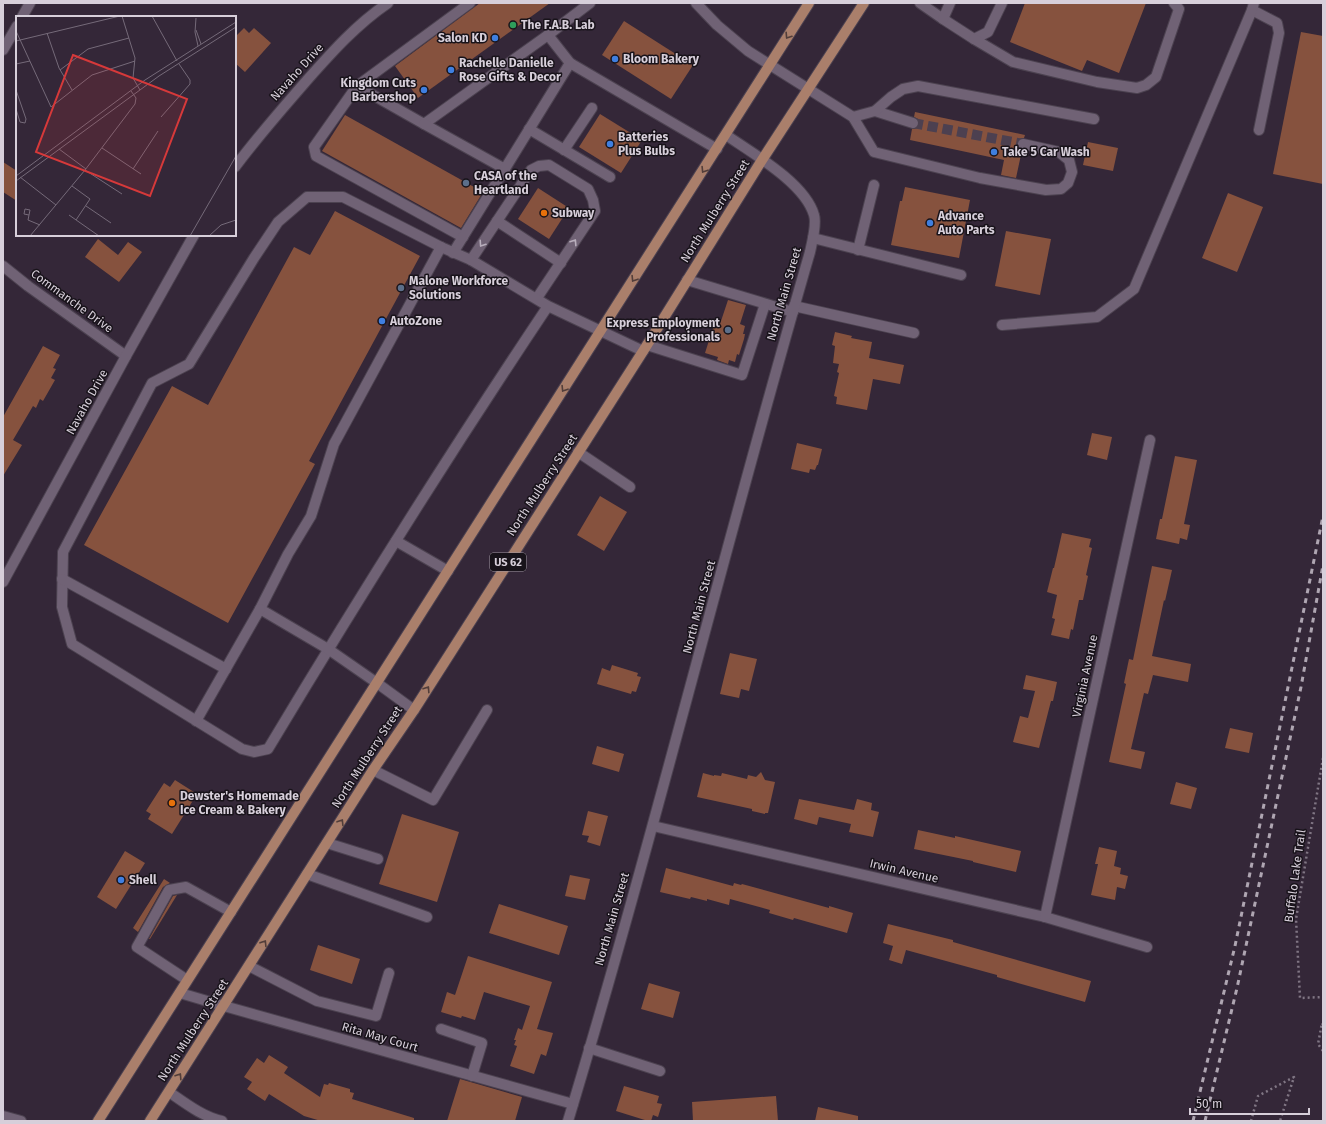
<svg xmlns="http://www.w3.org/2000/svg" width="1326" height="1124" font-family="'Fira Sans',sans-serif">
<style>
.building{fill:#86523e}
.lines{fill:none;stroke-linecap:round;stroke-linejoin:round}
.minor-tunnel{stroke:#4c4050;stroke-width:10;stroke-dasharray:10 5;stroke-linecap:butt}
.minor-casing{stroke:#4c4250;stroke-width:12}
.major-casing{stroke:#4c4250;stroke-width:12}
.path{stroke:#807684;stroke-width:2.5;stroke-dasharray:2 3;stroke-linecap:butt}
.minor{stroke:#706275;stroke-width:10}
.major{stroke:#aa7f6b;stroke-width:10}
.rail{stroke:#afa6b2;stroke-width:3;stroke-dasharray:5 5;stroke-linecap:butt}
.oneway{stroke:#523e3a}
.oneway2{stroke:#b8aebc}
.leisure-dot{fill:#2e9e5b;stroke:#18131a;stroke-width:1.5}
.shop-dot{fill:#3f7fe0;stroke:#18131a;stroke-width:1.5}
.service-dot{fill:#5c6f8a;stroke:#18131a;stroke-width:1.5}
.food-dot{fill:#e8710a;stroke:#18131a;stroke-width:1.5}
.labels{text-anchor:middle;dominant-baseline:central;stroke-width:3;stroke-linejoin:round;paint-order:stroke}
.shield{fill:#18131a;stroke:#9e97a0;stroke-width:1}
.shield-label{font-size:11px;font-weight:bold;fill:#d7cfda}
.poi-label{font-size:12px;font-weight:bold;fill:#d7cfda;stroke:#18131a;text-anchor:start}
.street-label{font-size:12px;fill:#d7cfda;stroke:#18131a}
.inset-road{fill:none;stroke:#756a79;stroke-width:1}
.view{fill:#d6393a;fill-opacity:0.15;stroke:#d6393a;stroke-width:2}
.inset-edge{fill:none;stroke:#d7cfda;stroke-width:2}
</style>
<rect width="100%" height="100%" fill="#342738"/>
<g class="building">
<path d="M480,3h70l-132,95 -23,-32z"/>
<path d="M1025,3h121l-27,70 -32,-13 -5,11 -72,-29z"/>
<path d="M624,21l69,44 -22,34 -69,-44z"/>
<path d="M244,28l5,5 5,-5 17,15 -26,29 -10,-9v-26z"/>
<path d="M1301,32l22,4v148l-50,-10z"/>
<path d="M915,112l110,23 -1,3 -5,1 -2,4 1,5 4,2 -6,28 -15,-3 3,-15 -94,-20 2,-11 5,-1 2,-3 -1,-6 -4,-2z"/>
<path d="M600,114l42,26 -21,33 -42,-26z"/>
<path d="M345,115l138,77 -22,36 -139,-77z"/>
<path d="M1088,142l30,6 -5,23 -30,-6z"/>
<path d="M3,162l14,9v30l-14,-9z"/>
<path d="M905,187l65,13 -11,58 -68,-13 9,-44h2z"/>
<path d="M538,188l31,20 -20,31 -31,-20z"/>
<path d="M1228,193l35,14 -26,65 -35,-14z"/>
<path d="M335,211l85,45 -111,205 6,3 -87,159 -144,-78 88,-159 36,19 86,-158 16,8z"/>
<path d="M1006,231l45,8 -11,56 -45,-9z"/>
<path d="M98,239l20,16 10,-13 14,10 -23,30 -34,-25z"/>
<path d="M728,300l18,5 -6,19 5,2 -2,8h2l-1,5 -5,16 -2,-1 -2,8 -6,-2 -1,4 -11,-4 1,-3 -13,-4 9,-28 5,2z"/>
<path d="M835,332l17,4 -1,2 21,4 -3,16 35,7 -4,19 -27,-5 -6,31 -31,-6 1,-7 -3,-1 5,-23 -2,-1 2,-8 -6,-1 2,-17 -3,-1z"/>
<path d="M43,346l17,9 -7,13 3,1 -5,9 4,2 -12,21 -3,-2 -4,9 -3,-2 -20,34 9,5 -19,31v-59z"/>
<path d="M1092,433l20,4 -5,23 -20,-5z"/>
<path d="M797,443l25,6 -4,16h-1l-2,5 -5,-1 -1,4 -18,-4z"/>
<path d="M1175,456l22,4 -13,64 6,1 -3,15 -7,-2 -1,6 -23,-5 4,-20h2z"/>
<path d="M600,496l27,16 -23,39 -27,-16z"/>
<path d="M1062,533l29,6 -2,8 3,1 -6,27 2,1 -5,24h-4l-6,30 -2,-1 -2,10 -18,-4 4,-16 -3,-1 5,-23 -10,-3 6,-24h1z"/>
<path d="M1152,566l20,4 -7,31 -1,-1 -12,56 39,8 -3,18 -35,-7 -5,19 -4,-1 -13,56 14,3 -4,17 -32,-7 17,-78 -2,-1 5,-24 4,1z"/>
<path d="M730,653l27,6 -8,32 -8,-2 -2,9 -19,-4z"/>
<path d="M612,665l26,8 -1,3 4,1 -5,15 -4,-1 -1,3 -34,-10 5,-16 8,3z"/>
<path d="M1026,675l31,7 -4,19h-2l-12,47 -26,-6 7,-26 8,2 7,-27 -12,-2z"/>
<path d="M1230,728l23,5 -4,20 -24,-5z"/>
<path d="M597,746l27,8 -5,18 -27,-8z"/>
<path d="M761,772l4,8 10,2 -7,31h-3v1l-13,-3v-2l-55,-12 6,-24 11,3v-1l7,1 1,-3 25,6 1,-4 8,2z"/>
<path d="M175,780l22,14 -25,40 -24,-15 3,-5 -5,-3 18,-28 6,4z"/>
<path d="M1176,782l21,6 -6,21 -21,-5z"/>
<path d="M799,799l55,11 3,-11 15,4 -1,7 8,2 -6,25 -24,-5 2,-8 -32,-7 -2,8 -23,-6z"/>
<path d="M588,811l20,5 -8,30 -13,-4 2,-6 -7,-1z"/>
<path d="M402,814l57,18 -22,70 -58,-18z"/>
<path d="M918,830l37,8v-2l66,15 -5,21 -43,-10v-1l-59,-12z"/>
<path d="M1099,847l18,4 -3,15 7,2 -1,6 8,2 -3,13 -8,-2 -2,13 -24,-5 7,-31h-3z"/>
<path d="M125,851l20,12 -29,46 -19,-12z"/>
<path d="M666,868l67,18 1,-3 7,2 1,-1 87,24v-2l24,7 -6,20 -53,-15 -1,2 -24,-7 1,-3 -40,-11 -1,6 -22,-6v2l-16,-4 -1,2 -30,-7z"/>
<path d="M570,875l20,4 -5,21 -20,-4z"/>
<path d="M164,879l6,4 -7,4 -25,45 -5,-4z"/>
<path d="M177,895l-27,44h-1l24,-43z"/>
<path d="M499,904l69,22 -9,29 -70,-22z"/>
<path d="M888,924l65,16v2l138,39 -6,21 -88,-25v-2l-91,-25 -4,14 -13,-4 4,-14 -10,-3z"/>
<path d="M318,945l42,14 -8,25 -42,-14z"/>
<path d="M468,956l84,26 -15,47 16,4 -7,23 -5,-2 -7,20 -24,-8 7,-20 -3,-1 2,-5h-2l4,-12 4,2 8,-24 -46,-14 -9,28 -13,-4 -1,2 -20,-6 6,-20 8,3z"/>
<path d="M649,983l31,9 -7,26 -32,-9z"/>
<path d="M269,1055l19,12 -4,6 36,24 4,-13 4,1 1,-2 21,6v3l4,1 -2,6 62,19v3h-93l-17,-5 -35,-22 -4,7 -18,-12 5,-7 -8,-5 13,-19 7,5z"/>
<path d="M460,1079l62,18 -7,24h-68z"/>
<path d="M624,1086l35,10 -2,7 5,1 -4,13 -5,-2 -2,6h-3l-32,-10z"/>
<path d="M776,1096l2,25h-85l-1,-19z"/>
<path d="M818,1107l40,9v5h-43z"/>
</g>
<g class="lines">
<path class="minor-tunnel" d="M913,123l110,21"/>
<g class="minor-casing">
<g id="minor">
<path d="M696,3l21,22 31,26 105,66 21,35 106,26 66,12 15,-1 7,-6 4,-11 -3,-12 -10,-8 -36,-8"/>
<path d="M920,3l23,16 31,20 14,-7 14,-29"/>
<path d="M1252,10l25,13 2,10 -20,97"/>
<path d="M22,17l8,-14"/>
<path d="M943,19l7,-16"/>
<path d="M974,39l39,23 84,20 40,6 9,-3 10,-8 23,-68 -5,-6"/>
<path d="M3,50l14,-24"/>
<path d="M570,63l-22,-28 42,-32"/>
<path d="M357,86l67,38 124,-89"/>
<path d="M875,111l38,12"/>
<path d="M853,117l22,-6 16,-14 12,-8 15,-3 176,33"/>
<path d="M424,124l81,45"/>
<path d="M529,129l81,48"/>
<path d="M564,150l28,-42"/>
<path d="M235,167c23,-31 48,-59 73,-88 24,-27 49,-55 80,-76"/>
<path d="M497,221l64,42"/>
<path d="M463,237l-147,-81 -2,-9 43,-61 113,-83"/>
<path d="M813,238l148,37"/>
<path d="M858,250l16,-65"/>
<path d="M453,253l117,-190 147,86"/>
<path d="M471,260l60,-90 8,-4 10,-1 39,24 5,11 2,11 -58,87"/>
<path d="M3,266l25,20 98,70"/>
<path d="M687,280l106,32"/>
<path d="M548,306c-97,145 -190,293 -280,443l-14,3 -12,-3 -170,-105 -10,-37 1,-55 89,-169 37,-19 65,-106 24,-36 29,-25h36l98,50 30,13 77,46 95,45"/>
<path d="M794,306l120,27"/>
<path d="M1002,325l95,-8 37,-28 118,-279 2,-7"/>
<path d="M647,345l95,30 23,-71"/>
<path d="M578,452l52,35"/>
<path d="M396,541l52,30"/>
<path d="M62,579l164,90"/>
<path d="M3,582l123,-226 68,-121"/>
<path d="M414,710l-37,-27 -49,-34 -68,-40 28,-55 23,-38 23,-72 107,-197"/>
<path d="M196,721l64,-112"/>
<path d="M373,770l60,30 54,-90"/>
<path d="M653,826l392,91 102,30"/>
<path d="M327,843l51,16"/>
<path d="M307,874l120,43"/>
<path d="M1045,917l105,-477"/>
<path d="M249,966l68,35 59,15 13,-43"/>
<path d="M187,980l-50,-33 32,-57 17,-3 45,25"/>
<path d="M180,993l44,13 349,98"/>
<path d="M441,1029l41,14 -10,33"/>
<path d="M589,1048l71,23"/>
<path d="M169,1092c16,11 34,25 53,29"/>
<path d="M3,1116l18,5"/>
<path d="M568,1121c87,-288 158,-580 242,-869 2,-9 7,-28 4,-37 -9,-32 -62,-62 -88,-80"/>
</g>
</g>
<g class="major-casing">
<g id="major">
<path d="M98,1121l711,-1118"/>
<path d="M150,1121l223,-351 41,-60 233,-365 115,-185 102,-157"/>
</g>
</g>
<g class="path">
<path d="M1323,758l-27,161 4,79 23,-1"/>
<path d="M1323,1025l-1,-2 -4,21 5,7"/>
<path d="M1251,1121l7,-25 36,-19 -14,44"/>
</g>
<use href="#minor" class="minor"/>
<use href="#major" class="major"/>
<g class="rail">
<path d="M1193,1121l42,-175 88,-430"/>
<path d="M1205,1121l32,-133 64,-301 22,-122"/>
</g>
</g>
<defs><path id="oneway-chevron" d="M-2-3.5L2.5 0L-2 3.5" fill="none" stroke-width="1.6" stroke-linecap="round" stroke-linejoin="round"/></defs>
<g class="oneway">
<use href="#oneway-chevron" transform="translate(788 36) rotate(123)"/>
<use href="#oneway-chevron" transform="translate(704 170) rotate(122)"/>
<use href="#oneway-chevron" transform="translate(634 279) rotate(122)"/>
<use href="#oneway-chevron" transform="translate(564 389) rotate(122)"/>
<use href="#oneway-chevron" transform="translate(427 689) rotate(-57)"/>
<use href="#oneway-chevron" transform="translate(341 822) rotate(-58)"/>
<use href="#oneway-chevron" transform="translate(264 943) rotate(-58)"/>
<use href="#oneway-chevron" transform="translate(179 1076) rotate(-57)"/>
</g>
<g class="oneway2">
<use href="#oneway-chevron" transform="translate(574 242) rotate(-57)"/>
<use href="#oneway-chevron" transform="translate(482 244) rotate(124)"/>
</g>
<circle class="leisure-dot" cx="513" cy="25" r="4"/>
<g class="shop-dot">
<circle cx="495" cy="38" r="4"/>
<circle cx="615" cy="59" r="4"/>
<circle cx="451" cy="70" r="4"/>
<circle cx="424" cy="90" r="4"/>
<circle cx="610" cy="144" r="4"/>
<circle cx="994" cy="152" r="4"/>
<circle cx="930" cy="223" r="4"/>
<circle cx="382" cy="321" r="4"/>
<circle cx="121" cy="880" r="4"/>
</g>
<g class="service-dot">
<circle cx="466" cy="183" r="4"/>
<circle cx="401" cy="288" r="4"/>
<circle cx="728" cy="330" r="4"/>
</g>
<g class="food-dot">
<circle cx="544" cy="213" r="4"/>
<circle cx="172" cy="803" r="4"/>
</g>
<g class="labels">
<rect class="shield" x="490" y="553" width="36" height="18" rx="3"/>
<g class="shield-label">
<text x="508" y="562">US 62</text>
</g>
<g class="poi-label">
<text x="521" y="25">The F.A.B. Lab</text>
<text x="487" y="38" text-anchor="end">Salon KD</text>
<text x="623" y="59">Bloom Bakery</text>
<text x="459" y="63">Rachelle Danielle<tspan x="459" dy="14">Rose Gifts &amp; Decor</tspan></text>
<text x="416" y="83" text-anchor="end">Kingdom Cuts<tspan x="416" dy="14">Barbershop</tspan></text>
<text x="618" y="137">Batteries<tspan x="618" dy="14">Plus Bulbs</tspan></text>
<text x="1002" y="152">Take 5 Car Wash</text>
<text x="474" y="176">CASA of the<tspan x="474" dy="14">Heartland</tspan></text>
<text x="552" y="213">Subway</text>
<text x="938" y="216">Advance<tspan x="938" dy="14">Auto Parts</tspan></text>
<text x="409" y="281">Malone Workforce<tspan x="409" dy="14">Solutions</tspan></text>
<text x="390" y="321">AutoZone</text>
<text x="720" y="323" text-anchor="end">Express Employment<tspan x="720" dy="14">Professionals</tspan></text>
<text x="180" y="796">Dewster's Homemade<tspan x="180" dy="14">Ice Cream &amp; Bakery</tspan></text>
<text x="129" y="880">Shell</text>
</g>
<g class="street-label">
<text transform="translate(297 72) rotate(-48)">Navaho Drive</text>
<text transform="translate(715 211) rotate(-58)">North Mulberry Street</text>
<text transform="translate(784 294) rotate(-74)">North Main Street</text>
<text transform="translate(72 301) rotate(36)">Commanche Drive</text>
<text transform="translate(87 402) rotate(-61)">Navaho Drive</text>
<text transform="translate(542 485) rotate(-57)">North Mulberry Street</text>
<text transform="translate(699 607) rotate(-75)">North Main Street</text>
<text transform="translate(1085 676) rotate(-78)">Virginia Avenue</text>
<text transform="translate(367 757) rotate(-57)">North Mulberry Street</text>
<text transform="translate(904 871) rotate(13)">Irwin Avenue</text>
<text transform="translate(1295 876) rotate(-82)">Buffalo Lake Trail</text>
<text transform="translate(612 919) rotate(-74)">North Main Street</text>
<text transform="translate(193 1030) rotate(-57)">North Mulberry Street</text>
<text transform="translate(380 1037) rotate(16)">Rita May Court</text>
</g>
</g>
<g transform="translate(16 16)">
<rect width="220" height="220" fill="#342738"/>
<path class="inset-road" d="M106,0l13,42 -2,20 7,12M136,0l25,45M180,2l-1,14 3,14M180,14l5,14M0,15l35,76 41,-32 43,-14M31,17l12,35 13,22M0,25l104,-25M0,48l14,-3M44,54l28,-21 41,-11M0,74l10,29 -1,4 -5,-1 -4,-13M145,101l29,-33v-4l-11,-16M86,132l39,26M43,133l27,20M117,153l25,-38M69,154l37,24M0,160l129,-96 91,-58M4,161l36,28M0,165l143,-105 77,-49M56,170l18,13 -14,21M70,190l25,17M13,199l-5,-1 1,-5 5,1 -2,10 12,5M53,199l30,21M14,220l55,-66 50,-66 1,-6 -5,-7M174,220l46,-80M193,220l12,-11 15,-5"/>
<path class="view" d="M57,39l114,44 -37,97 -114,-44z"/>
<rect width="220" height="220" class="inset-edge"/>
</g>
<rect width="1326" height="1124" fill="none" stroke="#d7cfda" stroke-width="8"/>
<path d="M1190 1108v6h119v-6" fill="none" stroke="#d7cfda" stroke-width="2"/>
<text x="1196" y="1108" font-size="12" fill="#d7cfda" stroke="#18131a" stroke-width="3" paint-order="stroke">50 m</text>
</svg>
